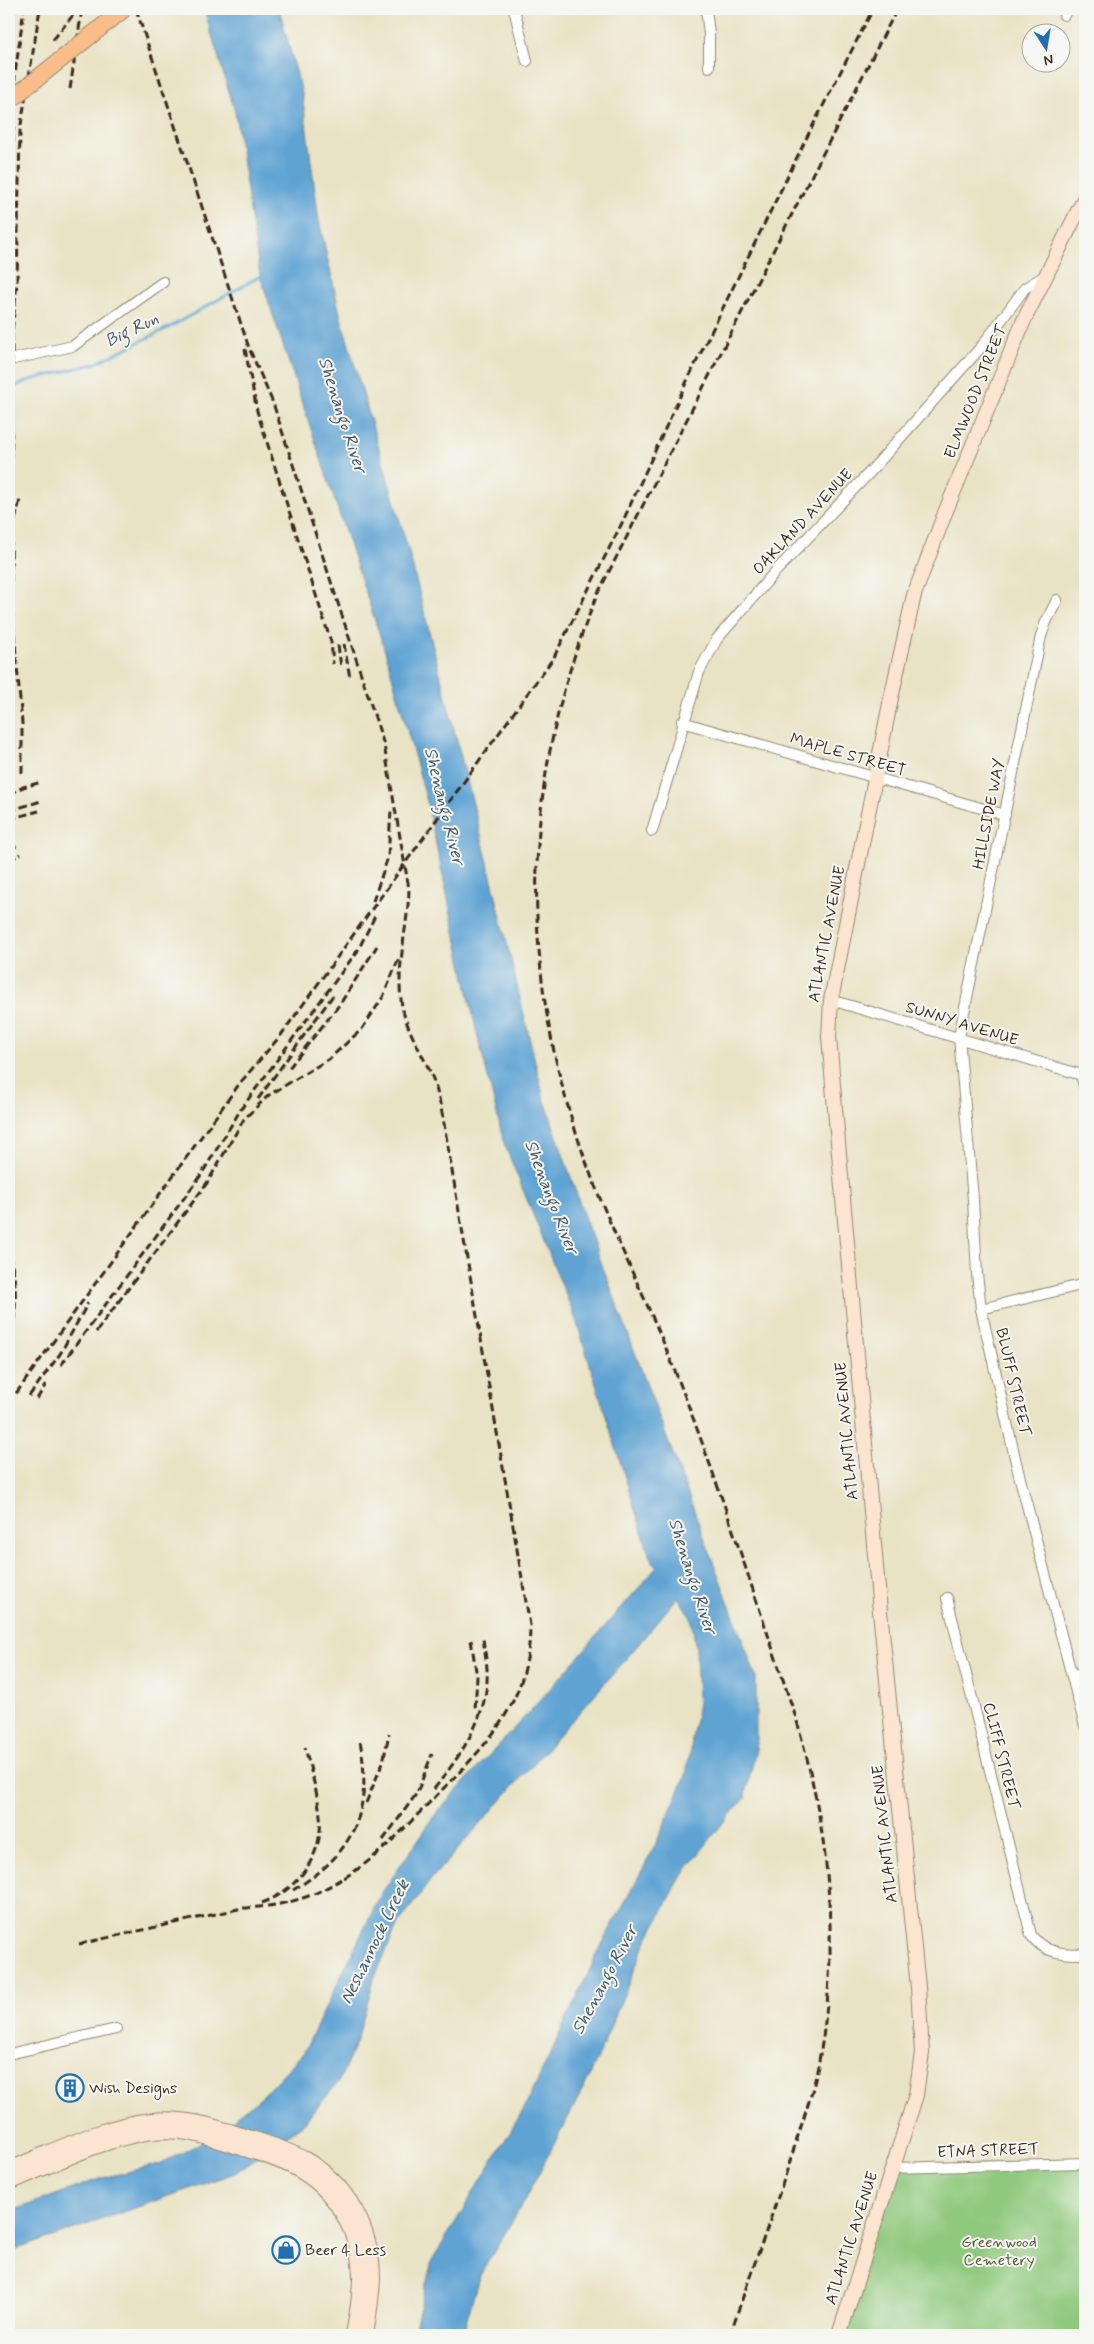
<svg xmlns="http://www.w3.org/2000/svg" width="1094" height="2344" font-family="Mynerve,sans-serif">
<style>
.green{fill:#8fc97d;stroke:#657a4e}
.water{fill:#5ea3d3;stroke:#4c6678}
.lines{fill:none;stroke-linecap:round;stroke-linejoin:round}
.stream{stroke:#5ea3d3;stroke-width:3}
.street-casing{stroke:#928672;stroke-width:12}
.secondary-casing{stroke:#928672;stroke-width:16}
.street{stroke:#fff;stroke-width:10}
.secondary{stroke:#fce5d0;stroke-width:14}
.rail{stroke:#3b2a1e;stroke-width:3;stroke-dasharray:8 4;stroke-linecap:butt}
.primary-bridge-casing{stroke:#928672;stroke-width:18;stroke-linecap:butt}
.primary-bridge{stroke:#f8bd89;stroke-width:16}
.labels{text-anchor:middle;dominant-baseline:central;stroke-width:4;stroke-linejoin:round;paint-order:stroke}
.street-label{font-size:16px;fill:#3b2a1e;stroke:#f6f6f2}
.poi-label{font-size:16px;fill:#3b2a1e;stroke:#f6f6f2;text-anchor:start}
.park-label{font-size:16px;fill:#545a3a;stroke:#f6f6f2}
.water-label{font-size:18px;font-style:italic;fill:#495a66;stroke:#f6f6f2}
</style>
<rect width="100%" height="100%" fill="#f6f6f2"/>
<filter id="ink" filterUnits="userSpaceOnUse"><feTurbulence type="fractalNoise" baseFrequency=".02" numOctaves="2"/><feDisplacementMap in="SourceGraphic" scale="10" xChannelSelector="R" yChannelSelector="G"/><feConvolveMatrix kernelMatrix="1 2 1 2 8 2 1 2 1" color-interpolation-filters="sRGB"/></filter>
<filter id="wash" filterUnits="userSpaceOnUse"><feTurbulence type="fractalNoise" baseFrequency=".0096" numOctaves="4" result="noise"/><feDisplacementMap in="SourceGraphic" scale="20" xChannelSelector="R" yChannelSelector="G"/><feGaussianBlur stdDeviation="1.12" result="paint"/><feColorMatrix in="noise" values="0 0 0 0 0 0 0 0 0 0 0 0 0 0 0 0 0 1.4 0 .05"/><feComposite in="paint" operator="in"/></filter>
<g filter="url(#wash)">
<rect width="100%" height="100%" fill="#e9e3c5"/>
<path class="green" d="M1085,2163v172h-247l54,-167z"/>
<path class="water" d="M204,9h75l23,84 17,128 22,97 68,234 79,311 55,232 42,124 171,457v73l-11,49 -23,26 -41,53 -36,67 -55,132 -66,125 -45,76 -12,41 -1,17h-53l19,-74 93,-154 75,-159 53,-98 33,-75 12,-73 -2,-52 -5,-32 -13,-21 -57,68 -188,212 -35,47 -24,55 -17,61 -19,43 -36,42 -67,48 -226,79v-40l90,-33 60,-15 31,-15 32,-20 40,-33 42,-44 77,-158 57,-83 104,-113 115,-131 -7,-10 -74,-237 -72,-177 -28,-114 -50,-231 -40,-144 -126,-378 -25,-164z"/>
<g class="lines">
<path class="stream" d="M9,389l21,-9 64,-16 76,-37 92,-52"/>
</g>
</g>
<g filter="url(#ink)">
<g class="lines">
<g class="street-casing">
<g id="street">
<path d="M514,9l13,52"/>
<path d="M706,9l3,25v33"/>
<path d="M1064,15l3,-6"/>
<path d="M9,360l64,-14 90,-64"/>
<path d="M1057,600l-11,22 -5,14 -82,401 14,163 4,74 4,35 37,162 67,255"/>
<path d="M682,722l323,93"/>
<path d="M652,831l47,-159 18,-33 58,-67 95,-100 112,-126 43,-58 21,-13"/>
<path d="M831,1000l254,76"/>
<path d="M1081,1075l4,14"/>
<path d="M981,1309l104,-25"/>
<path d="M947,1598l84,337c13,19 33,19 54,19"/>
<path d="M1073,1675l12,-3"/>
<path d="M9,2054l107,-25"/>
<path d="M892,2168l193,-5"/>
</g>
</g>
<g class="secondary-casing">
<g id="secondary">
<path d="M9,2169c45,-18 94,-44 143,-49 34,-4 65,7 96,17 20,6 39,12 57,22 43,24 68,71 68,120 -1,19 -4,38 -7,56"/>
<path d="M9,2183c46,-19 93,-44 143,-51 32,-4 62,7 92,17 19,6 39,12 56,22 38,22 60,65 60,108 0,19 -4,38 -7,56"/>
<path d="M839,2335l77,-240 6,-42 -4,-66 -38,-376 -45,-502 -6,-72 2,-37 60,-302 23,-103 31,-82 79,-193 61,-123"/>
</g>
</g>
<use href="#street" class="street"/>
<use href="#secondary" class="secondary"/>
<g class="rail">
<path d="M136,9l113,339 24,55 111,342 25,144c-1,40 -15,83 -6,122 6,23 19,42 28,63 6,14 9,29 12,44l87,507c0,84 -51,127 -105,182 -28,29 -54,57 -90,76"/>
<path d="M53,40l25,-31"/>
<path d="M70,89l12,-80"/>
<path d="M13,143l2,-69 9,-65"/>
<path d="M245,349l12,62 74,231 2,22"/>
<path d="M15,520l5,-20"/>
<path d="M344,644l6,34"/>
<path d="M338,645l3,22"/>
<path d="M22,773v-50l-11,-126 1,-265 5,-49 3,-152 20,-122"/>
<path d="M9,795l14,-8 19,-5"/>
<path d="M9,811l32,-10"/>
<path d="M9,819l30,-8"/>
<path d="M9,849l10,-4"/>
<path d="M9,860l12,-6"/>
<path d="M373,901l15,-44 3,-46"/>
<path d="M355,956l21,-42"/>
<path d="M289,1068l51,-64 37,-58"/>
<path d="M258,1099l76,-105"/>
<path d="M9,1254c10,32 7,62 0,94"/>
<path d="M96,1332l111,-149 37,-64 25,-24 60,-36 33,-30 21,-32 16,-39"/>
<path d="M61,1365l140,-190 40,-66 117,-159"/>
<path d="M29,1396l31,-42 28,-51"/>
<path d="M37,1399l9,-15"/>
<path d="M9,1403l231,-320 41,-48 273,-378 68,-134 65,-142 121,-246 65,-126"/>
<path d="M471,1640l6,37 -2,33"/>
<path d="M434,1789c24,-30 51,-68 53,-108 1,-14 -2,-28 -4,-42"/>
<path d="M366,1803l17,-41 6,-28"/>
<path d="M383,1840l34,-47 15,-39"/>
<path d="M293,1890c61,-36 80,-80 67,-149"/>
<path d="M262,1903c36,-13 62,-49 58,-87 -2,-23 -10,-47 -15,-69"/>
<path d="M79,1944l164,-36c35,-1 69,-9 98,-29"/>
<path d="M730,2335c21,-64 46,-128 66,-193 8,-25 17,-50 22,-76 23,-119 12,-232 -22,-348 -40,-117 -77,-236 -123,-352 -27,-69 -63,-136 -88,-207 -68,-189 -65,-380 13,-566l299,-584"/>
</g>
<g class="primary-bridge-casing">
<path id="primary-bridge" d="M9,101l115,-92"/>
</g>
<use href="#primary-bridge" class="primary-bridge"/>
</g>
</g>
<defs>
<g id="building-ring" transform="scale(1.4375)"><circle r="9.5" fill="#f6f6f2" stroke="#1f6fb2" stroke-width="1.5"/><path d="M-4-6H4V6H1V3H-1V6H-4ZM-2.5-4.3h1.7v1.8h-1.7ZM.8-4.3h1.7v1.8H.8ZM-2.5-1h1.7V.8h-1.7ZM.8-1h1.7V.8H.8Z" fill="#1f6fb2"/></g>
<g id="shop-ring" transform="scale(1.4375)"><circle r="9.5" fill="#f6f6f2" stroke="#1f6fb2" stroke-width="1.5"/><path d="M-5-2.5h2.3a2.7 3.5 0 0 1 5.4 0H5L5.5 6h-11ZM-1.5-2.5h3a1.5 2.3 0 0 0-3 0Z" fill="#1f6fb2"/></g>
</defs>
<g fill-rule="evenodd">
<use href="#building-ring" x="70" y="2088"/>
<use href="#shop-ring" x="286" y="2250"/>
</g>
<g class="labels">
<g class="street-label">
<text transform="translate(976 392) rotate(-68)">ELMWOOD STREET</text>
<text transform="translate(803 522) rotate(-47)">OAKLAND AVENUE</text>
<text transform="translate(848 755) rotate(16)">MAPLE STREET</text>
<text transform="translate(989 814) rotate(-79)">HILLSIDE WAY</text>
<text transform="translate(827 934) rotate(-79)">ATLANTIC AVENUE</text>
<text transform="translate(962 1024) rotate(17)">SUNNY AVENUE</text>
<text transform="translate(1013 1382) rotate(77)">BLUFF STREET</text>
<text transform="translate(847 1431) rotate(-95)">ATLANTIC AVENUE</text>
<text transform="translate(1001 1756) rotate(76)">CLIFF STREET</text>
<text transform="translate(885 1834) rotate(-96)">ATLANTIC AVENUE</text>
<text transform="translate(988 2151) rotate(-2)">ETNA STREET</text>
<text transform="translate(852 2238) rotate(-72)">ATLANTIC AVENUE</text>
</g>
<g class="poi-label">
<text x="89" y="2088">Wish Designs</text>
<text x="305" y="2250">Beer 4 Less</text>
</g>
<g class="park-label">
<text x="999" y="2242">Greenwood<tspan x="999" dy="18">Cemetery</tspan></text>
</g>
<g class="water-label">
<text transform="translate(132 330) rotate(-26)">Big Run</text>
<text transform="translate(342 415) rotate(72)">Shenango River</text>
<text transform="translate(444 806) rotate(76)">Shenango River</text>
<text transform="translate(551 1197) rotate(69)">Shenango River</text>
<text transform="translate(692 1576) rotate(72)">Shenango River</text>
<text transform="translate(375 1942) rotate(-64)">Neshannock Creek</text>
<text transform="translate(605 1980) rotate(-62)">Shenango River</text>
</g>
</g>
<rect width="1094" height="2344" fill="none" stroke="#f6f6f2" stroke-width="30"/>
<g transform="translate(1046 48) rotate(168)"><circle r="24" fill="#f6f6f2" stroke="#aba49d"/>
<path d="M0-4L9 19L0 12L-9 19Z" fill="#1f6fb2"/>
<text y="-8" font-size="14" font-weight="bold" text-anchor="middle" fill="#3b2a1e">N</text>
</g>
</svg>
